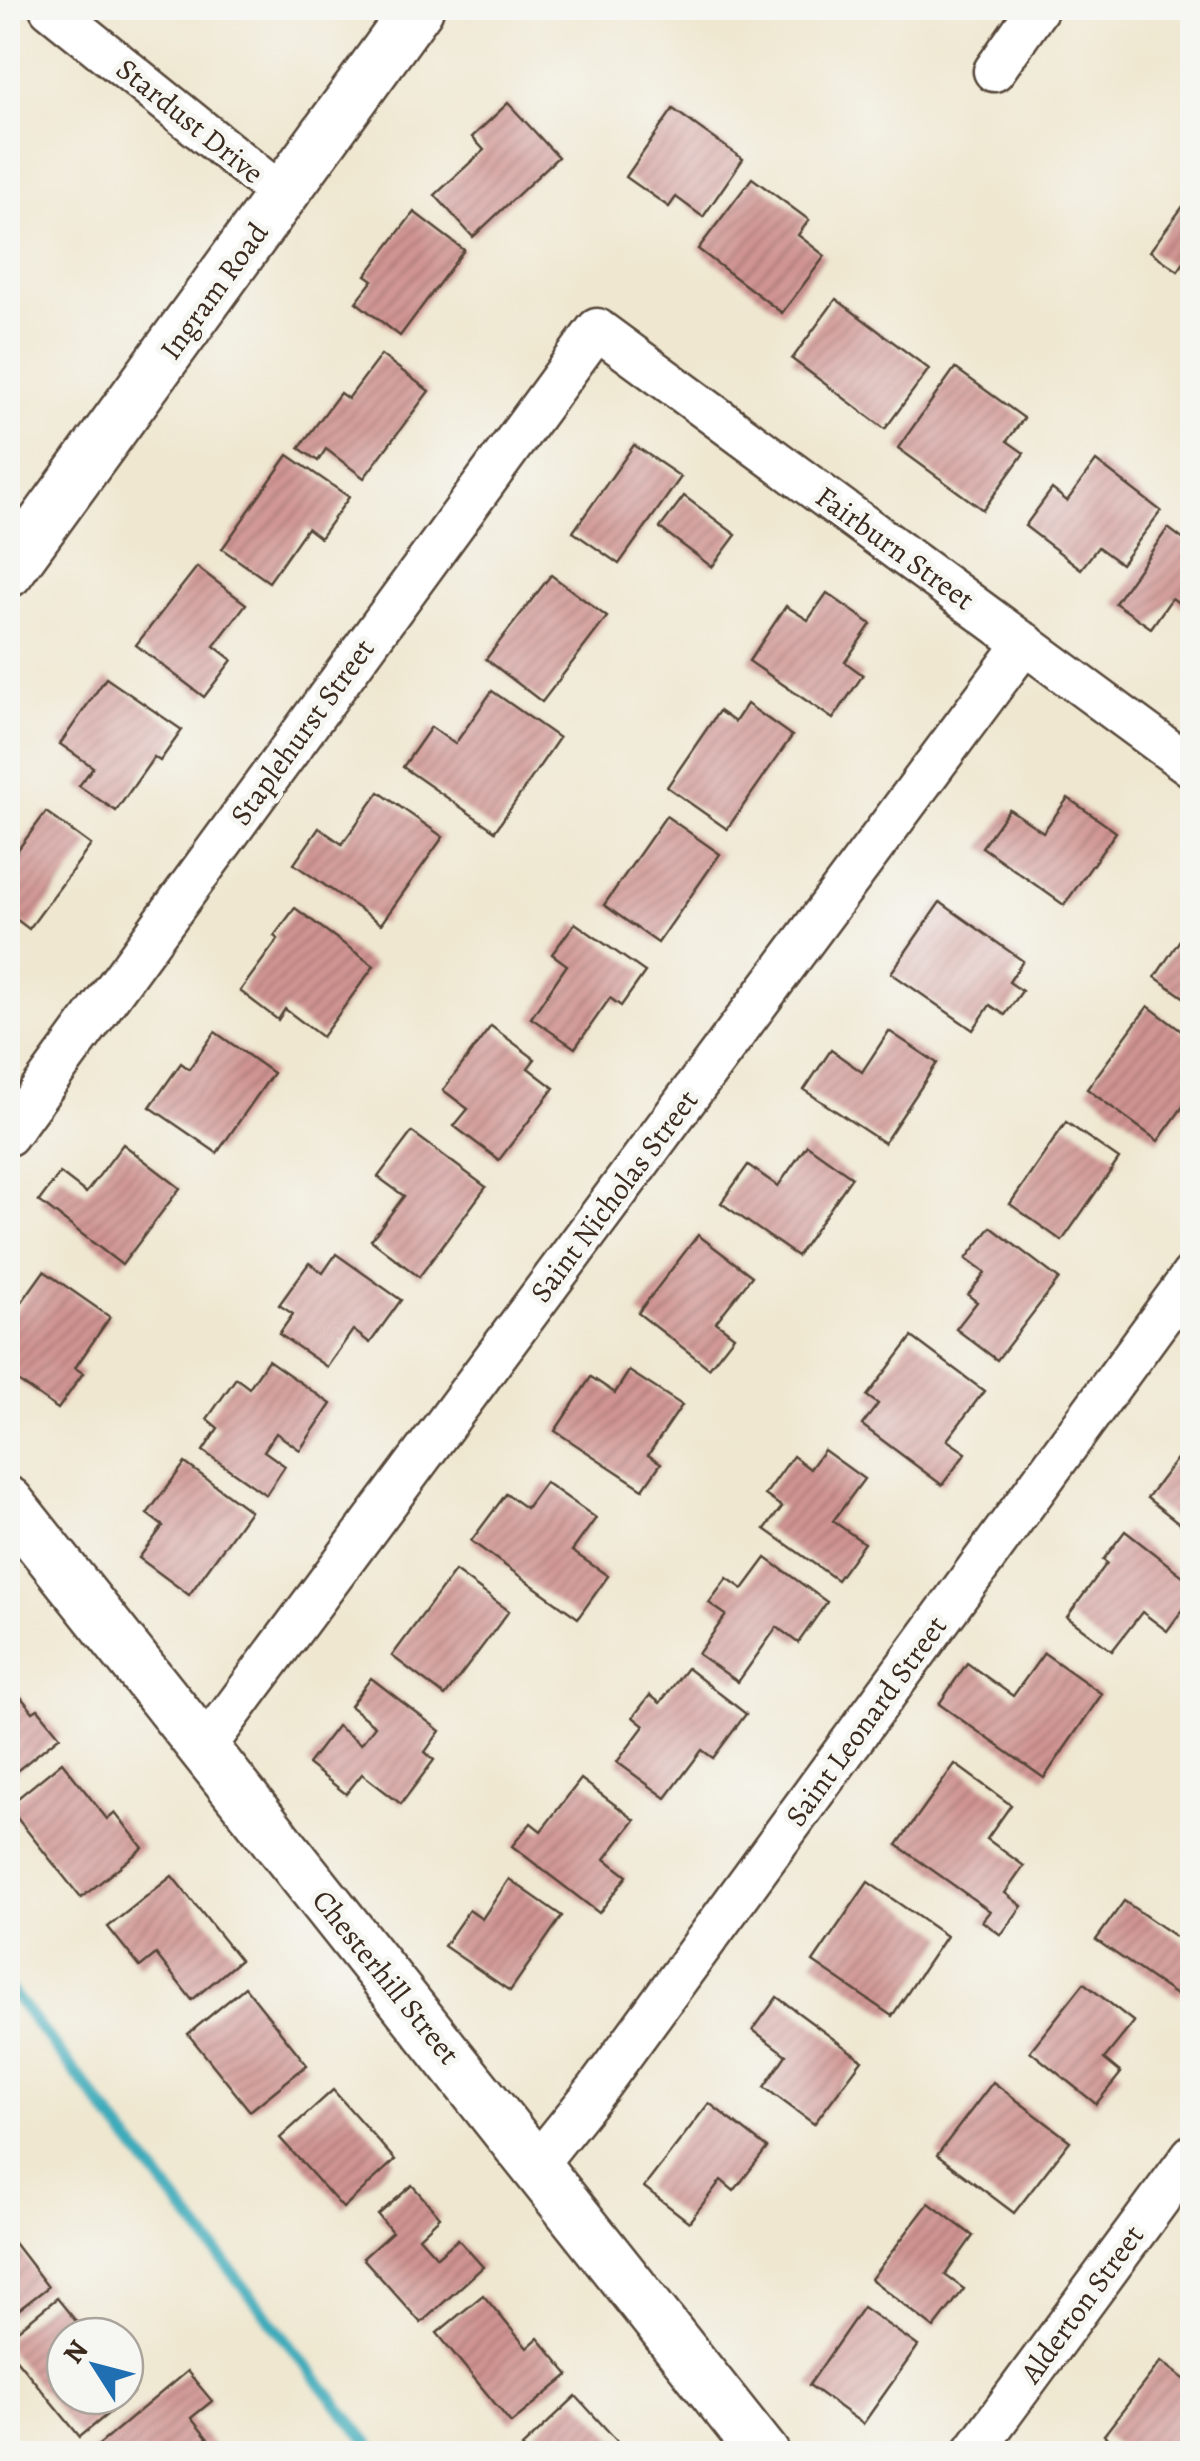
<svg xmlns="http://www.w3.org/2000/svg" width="1200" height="2461" font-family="Alegreya,serif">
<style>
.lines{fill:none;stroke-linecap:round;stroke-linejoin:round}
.stream{stroke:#3dabba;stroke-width:12}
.building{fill:url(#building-hatch)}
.minor-casing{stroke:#564639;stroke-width:45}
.tertiary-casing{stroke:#564639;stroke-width:55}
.minor{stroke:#fff;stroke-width:40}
.tertiary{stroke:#fff;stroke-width:50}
.labels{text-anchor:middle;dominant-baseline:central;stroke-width:10;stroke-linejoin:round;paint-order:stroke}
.street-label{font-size:30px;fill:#3b2a1e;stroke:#f6f6f2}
</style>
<defs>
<pattern id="building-hatch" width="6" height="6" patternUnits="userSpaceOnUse" patternTransform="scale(2.5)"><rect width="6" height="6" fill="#d09492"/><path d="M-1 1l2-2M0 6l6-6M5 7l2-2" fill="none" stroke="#aa7977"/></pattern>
</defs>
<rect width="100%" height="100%" fill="#f6f6f2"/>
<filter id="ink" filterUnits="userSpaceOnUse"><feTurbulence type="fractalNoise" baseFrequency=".01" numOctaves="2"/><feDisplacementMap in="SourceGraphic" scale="20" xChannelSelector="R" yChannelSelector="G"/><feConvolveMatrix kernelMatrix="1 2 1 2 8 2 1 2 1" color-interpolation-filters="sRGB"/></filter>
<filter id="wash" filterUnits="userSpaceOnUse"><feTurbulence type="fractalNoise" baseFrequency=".0048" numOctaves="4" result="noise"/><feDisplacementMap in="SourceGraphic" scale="40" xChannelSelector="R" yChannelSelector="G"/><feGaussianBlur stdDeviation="2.25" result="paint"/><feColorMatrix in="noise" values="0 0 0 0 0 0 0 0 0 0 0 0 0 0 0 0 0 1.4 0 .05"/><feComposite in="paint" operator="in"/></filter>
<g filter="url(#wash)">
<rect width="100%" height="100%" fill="#efe7d0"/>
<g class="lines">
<path class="stream" d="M8,1988c124,154 244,312 369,466"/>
</g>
<g id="blocks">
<g class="building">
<path d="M508,103l50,54 -85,80 -38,-42 49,-45 -12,-13z"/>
<path d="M673,109l70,50 -40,58 -27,-20 -7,10 -43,-30z"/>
<path d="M752,178l57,42 -11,15 27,21 -43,57 -84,-64z"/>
<path d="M1192,194v57l-14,20 -28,-20z"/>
<path d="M414,212l50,38 -64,86 -44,-34 17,-22 -7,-5z"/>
<path d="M836,299l93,70 -44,60 -93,-70z"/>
<path d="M381,355l48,36 -65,87 -38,-29 -8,12 -19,-13 41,-55 8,6z"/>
<path d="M955,368l69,50 -17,23 17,12 -41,57 -85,-62z"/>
<path d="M634,445l47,32 -62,87 -46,-32z"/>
<path d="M288,455l61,42 -29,41 -13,-10 -38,54 -47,-33z"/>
<path d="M1096,461l65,50 -40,53 -23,-17 -17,22 -56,-43 27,-37 15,12z"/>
<path d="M684,496l52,39 -24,32 -52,-39z"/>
<path d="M1168,528l24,18v67l-20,-15 -21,30 -36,-25z"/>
<path d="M197,567l49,37 -32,42 18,14 -28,37 -68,-52z"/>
<path d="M551,575l56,42 -65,85 -56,-43z"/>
<path d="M827,593l44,31 -26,38 18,13 -30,44 -84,-58 37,-55 22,14z"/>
<path d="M106,678l76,52 -22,31 -6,-4 -38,54 -37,-25 14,-19 -33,-23z"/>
<path d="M492,691l67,47 -64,93 -92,-64 28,-40 24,17z"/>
<path d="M747,704l45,32 -65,93 -60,-42 52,-76 16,11z"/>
<path d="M379,792l64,45 -62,87 -87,-60 25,-36 23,16z"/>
<path d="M1068,798l48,34 -52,73 -82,-58 27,-38 34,23z"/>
<path d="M46,812l45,33 -62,84 -21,-16v-50z"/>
<path d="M666,816l54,38 -62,89 -54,-38z"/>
<path d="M940,902l83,59 -14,21 13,9 -17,24 -15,-10 -17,25 -82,-57z"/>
<path d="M295,908l79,58 -52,71 -37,-28 -7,11 -38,-29 38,-52 -4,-3z"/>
<path d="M1192,922v81l-37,-26z"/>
<path d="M575,923l70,49 -24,34 -11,-8 -35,50 -44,-30 36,-53 -15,-11z"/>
<path d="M1148,1006l44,33v55l-34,47 -71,-52z"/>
<path d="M491,1026l44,33 -7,9 26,20 -55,72 -45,-34 14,-17 -25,-19z"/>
<path d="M889,1031l48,32 -53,80 -80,-53 27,-40 31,22z"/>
<path d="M215,1032l58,41 -56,80 -67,-46 31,-44 8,6z"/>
<path d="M1066,1122l53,37 -57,82 -52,-37z"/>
<path d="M412,1132l74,55 -67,90 -48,-37 33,-44 -26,-19z"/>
<path d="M123,1144l57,44 -58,77 -83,-64 21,-28 26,20z"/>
<path d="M807,1145l45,32 -55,79 -76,-53 27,-38 30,21z"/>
<path d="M991,1227l68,52 -62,81 -41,-31 21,-27 -9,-7 17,-22 -19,-14z"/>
<path d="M698,1235l54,41 -36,46 18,14 -25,32 -71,-55z"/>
<path d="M336,1254l65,46 -31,43 -17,-13 -26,37 -48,-33 14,-20 -14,-9 30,-42 14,10z"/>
<path d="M44,1271l66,46 -35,51 8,5 -25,36 -50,-35v-65l6,4z"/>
<path d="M912,1337l72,54 -37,49 19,13 -24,32 -80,-60 16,-21 -11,-8z"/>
<path d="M268,1360l63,44 -31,46 -24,-17 -12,18 21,15 -19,29 -63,-44 15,-23 -11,-9 29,-41 13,10z"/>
<path d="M629,1371l53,34 -34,50 13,8 -18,26 -88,-58 36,-54 24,16z"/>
<path d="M1192,1439v94l-45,-35z"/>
<path d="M824,1450l40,29 -31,42 31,22 -27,37 -72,-51 17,-22 -17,-12 28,-39 17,13z"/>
<path d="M185,1463l65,48 -61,84 -50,-37 24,-32 -16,-12z"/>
<path d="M545,1482l51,36 -24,33 36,25 -30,42 -107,-77 35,-47 20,14z"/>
<path d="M1125,1531l67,52v14l-25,34 -25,-19 -30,39 -45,-34 40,-54 -4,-3z"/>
<path d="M766,1558l61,44 -29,41 -21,-16 -39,55 -40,-28 28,-39 -17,-12 18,-25 16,11z"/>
<path d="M455,1571l54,40 -64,85 -53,-40z"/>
<path d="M1044,1653l58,41 -58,84 -105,-74 28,-41 46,33z"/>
<path d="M687,1668l59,46 -33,44 -11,-8 -36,48 -49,-36 27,-36 -11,-9 17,-22 10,8z"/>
<path d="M371,1678l69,53 -15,21 9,8 -33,44 -39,-30 -16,20 -38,-30 29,-38 24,18 14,-18 -25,-20z"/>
<path d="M8,1681l25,31 5,-3 22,27 -52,42z"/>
<path d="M62,1762l45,57 8,-7 28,36 -62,50 -64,-80 -9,8v-20z"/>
<path d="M955,1764l56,41 -24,34 37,27 -19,27 17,13 -21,29 -19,-14 8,-10 -93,-66z"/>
<path d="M581,1779l54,41 -30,39 22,17 -28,37 -87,-67 19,-23 10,8z"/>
<path d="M172,1876l68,84 -48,40 -36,-46 -16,13 -32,-40z"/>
<path d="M509,1879l53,37 -52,75 -66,-45 25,-36 13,9z"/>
<path d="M868,1882l78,54 -54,80 -79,-54z"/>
<path d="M1124,1901l68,47v30l-13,19 -83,-57z"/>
<path d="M1084,1983l50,39 -30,37 17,14 -25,31 -66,-53z"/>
<path d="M245,1987l62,78 -57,46 -62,-77z"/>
<path d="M777,1997l85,63 -48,64 -50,-37 22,-32 -33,-25z"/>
<path d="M993,2082l77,59 -56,72 -77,-58z"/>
<path d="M333,2090l62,70 -52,48 -63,-70z"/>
<path d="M709,2103l58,45 -33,43 -13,-11 -32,42 -45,-35z"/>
<path d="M412,2185l28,32 -21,20 18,20 21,-18 25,28 -62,56 -58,-65 29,-26 -14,-17z"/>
<path d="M929,2203l44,33 -28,39 19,14 -30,39 -63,-49z"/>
<path d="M8,2235l40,52 -40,31z"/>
<path d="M483,2295l44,53 11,-10 31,37 -58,48 -74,-90z"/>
<path d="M57,2298l31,38h-23v60h60v-15l9,11 -54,45 -72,-88v-11z"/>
<path d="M863,2307l55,39 -55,78 -54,-39z"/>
<path d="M1161,2361l31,24v43l-19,26h-44l-25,-19z"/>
<path d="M187,2371l25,30 -21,17 29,36h-132z"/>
<path d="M576,2396l53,58h-101l-6,-7z"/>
</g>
</g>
</g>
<g filter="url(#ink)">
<use href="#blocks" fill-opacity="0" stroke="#564639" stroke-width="2.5"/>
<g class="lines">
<g class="minor-casing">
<g id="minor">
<path d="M50,8l233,188"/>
<path d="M994,71l44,-63"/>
<path d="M8,1135l589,-806 595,438"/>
<path d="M204,1749l821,-1106"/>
<path d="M536,2165l62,-77 594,-813"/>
<path d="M972,2454l220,-299"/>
</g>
</g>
<g class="tertiary-casing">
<g id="tertiary">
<path d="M8,572l410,-564"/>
<path d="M8,1502l756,952"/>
</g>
</g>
<use href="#minor" class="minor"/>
<use href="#tertiary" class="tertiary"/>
</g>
</g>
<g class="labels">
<g class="street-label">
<text transform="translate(190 121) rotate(39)">Stardust Drive</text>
<text transform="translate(214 291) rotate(-54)">Ingram Road</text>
<text transform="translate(895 548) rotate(36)">Fairburn Street</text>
<text transform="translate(302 732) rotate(-54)">Staplehurst Street</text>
<text transform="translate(614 1196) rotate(-53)">Saint Nicholas Street</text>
<text transform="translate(866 1721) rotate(-54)">Saint Leonard Street</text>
<text transform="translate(386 1977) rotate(51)">Chesterhill Street</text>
<text transform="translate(1082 2304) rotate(-54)">Alderton Street</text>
</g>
</g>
<rect width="1200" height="2461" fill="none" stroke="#f6f6f2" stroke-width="40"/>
<g transform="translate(95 2366) rotate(306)"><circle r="48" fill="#f6f6f2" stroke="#aba49d" stroke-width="2.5"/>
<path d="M0-8L18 38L0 25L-18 38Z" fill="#1f6fb2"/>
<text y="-15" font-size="28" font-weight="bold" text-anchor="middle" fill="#3b2a1e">N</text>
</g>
</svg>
